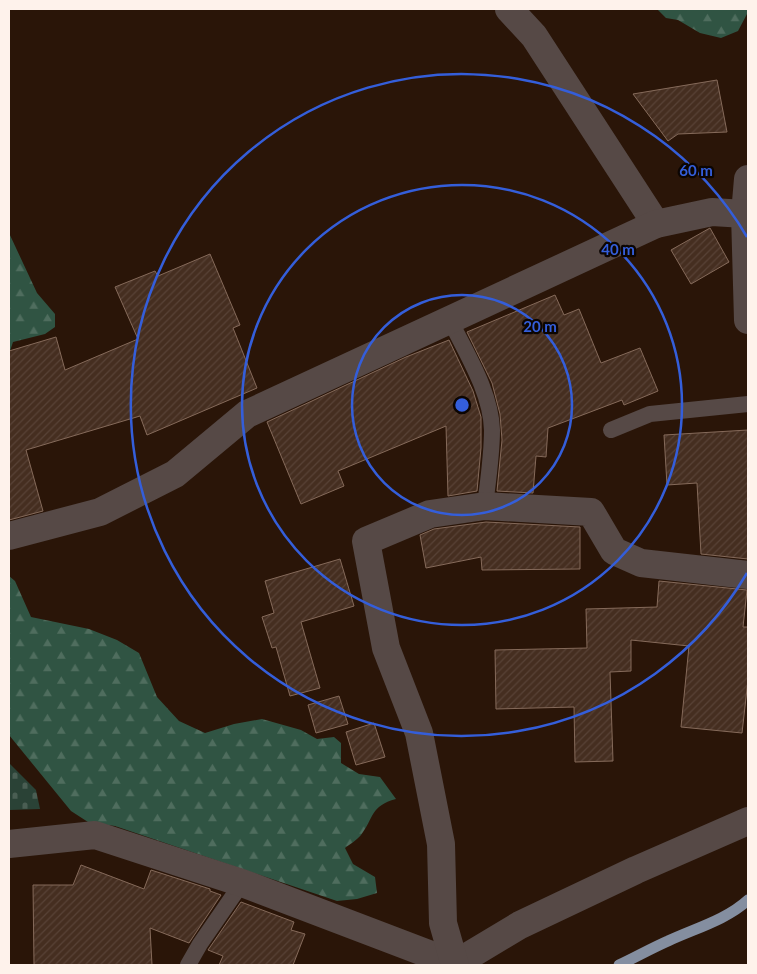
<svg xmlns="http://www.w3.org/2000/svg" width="757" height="974" font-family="Lato,sans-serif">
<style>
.forest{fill:url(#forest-firs)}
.cemetery{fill:url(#cemetery-stones)}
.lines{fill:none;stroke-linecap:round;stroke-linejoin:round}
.stream{stroke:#848ea0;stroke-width:11}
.building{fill:url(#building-hatch);stroke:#856a5a}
.service{stroke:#564946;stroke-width:16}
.minor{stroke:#564946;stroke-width:28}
.ring{fill:none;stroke:#345eda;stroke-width:2.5}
.centre{fill:#345eda;stroke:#0c0502;stroke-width:2.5}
.ring-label{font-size:15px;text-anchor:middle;font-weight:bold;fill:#345eda;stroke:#0c0502;stroke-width:4.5;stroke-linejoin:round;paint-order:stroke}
</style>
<defs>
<pattern id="forest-firs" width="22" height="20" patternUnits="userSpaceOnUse" patternTransform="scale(1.25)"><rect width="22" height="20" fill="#305443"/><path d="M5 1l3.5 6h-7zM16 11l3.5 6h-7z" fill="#4f6d5e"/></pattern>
<pattern id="cemetery-stones" width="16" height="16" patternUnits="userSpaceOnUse" patternTransform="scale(1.25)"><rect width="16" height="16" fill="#2a4236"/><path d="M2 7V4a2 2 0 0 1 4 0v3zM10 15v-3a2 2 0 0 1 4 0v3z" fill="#4a5e53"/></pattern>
<pattern id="building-hatch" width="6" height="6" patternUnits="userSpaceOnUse" patternTransform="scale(1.25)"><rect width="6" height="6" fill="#452e20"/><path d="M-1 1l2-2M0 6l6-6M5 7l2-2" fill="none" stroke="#584236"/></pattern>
</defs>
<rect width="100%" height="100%" fill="#2a1508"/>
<g class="forest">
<path d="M657,9h91l-1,5 -9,17 -17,7 -21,-5 -22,-13 -12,-2z"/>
<path d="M9,233l28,60 18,21v13l-10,7 -32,8 -4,12 2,30 -2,1z"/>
<path d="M9,576l6,5 16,36 58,12 28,11 22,13 18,44 22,24 26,12 29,-9 28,-5 39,11 16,9 17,-2 7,6v20l18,11 21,3 16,22c-26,7 -22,19 -35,36 -4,5 -11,9 -16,13l8,16 22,13 2,16 -20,6 -20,2 -222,-75 -27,-4 -17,-11 -62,-76z"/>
</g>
<path class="cemetery" d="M9,763l27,27 4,19 -31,1z"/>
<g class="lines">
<path class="stream" d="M619,965c17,-8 33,-17 49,-24 28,-13 58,-21 80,-41"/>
</g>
<g class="building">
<path d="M717,80l10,52 -49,2 -10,7 -35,-47z"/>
<path d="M710,228l19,34 -38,22 -20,-34z"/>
<path d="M210,254l30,71 -7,3 24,60 -110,47 -7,-19 -114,34 17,61 -34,9v-169l47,-14 9,33 73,-31 -23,-52 40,-16 3,5z"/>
<path d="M555,295l9,20 15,-6 22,54 39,-15 18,43 -34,14 -2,-5 -74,28 -2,29 -10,-1 -3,37 -36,-2 5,-51 -2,-26 -8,-31 -25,-51z"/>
<path d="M449,340l24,51 8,26v31l-4,43 -29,5 -2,-70 -108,45 6,15 -43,18 -34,-82 139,-65z"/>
<path d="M748,430v129l-47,-5 -4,-71 -30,2 -3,-50z"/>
<path d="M486,522l94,5v42l-98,1 -1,-13 -55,11 -6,-33 14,-6z"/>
<path d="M340,559l14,47 -53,16 19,66 -30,8 -14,-49 -4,1 -10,-31 12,-4 -9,-32z"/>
<path d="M659,581l88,9 -4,37h5v53l-6,53 -61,-6 8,-81 -58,-6v31l-21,1 3,89 -38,1 -1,-55 -78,2 -1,-59 92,-2 -1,-39 71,-2z"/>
<path d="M339,696l9,28 -32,9 -8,-28z"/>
<path d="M374,723l11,34 -29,8 -10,-33z"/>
<path d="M81,865l63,24 7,-19 59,19v2l11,4 -32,48 -39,-15 2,37h-118l-1,-80h40z"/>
<path d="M241,902l53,20 -3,8 14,4 -12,31h-74l4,-9 -15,-6z"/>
</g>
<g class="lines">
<g class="service">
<path d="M450,320c16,33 41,72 42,110 0,25 -4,51 -7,76"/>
<path d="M611,430l39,-16 98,-10"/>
<path d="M188,965l12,-21 42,-61"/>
</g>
<g class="minor">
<path d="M509,9l25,27 122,188"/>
<path d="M748,179l-3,35 3,106"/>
<path d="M9,536l91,-24 75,-38 72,-60 409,-190 56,-12 33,2"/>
<path d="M9,844l86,-9 147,48 213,81 65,-39 116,-55 112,-49"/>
<path d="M455,965l-12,-42 -2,-79 -22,-111 -33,-85 -20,-107 64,-27 55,-8 106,6 23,39 27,12 107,12"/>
</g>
</g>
<g class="ring">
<circle cx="462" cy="405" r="110"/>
<circle cx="462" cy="405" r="220"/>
<path d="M747 573A331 331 0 1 1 747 237"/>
</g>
<circle cx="462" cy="405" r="8" class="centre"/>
<g class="ring-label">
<text x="696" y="176">60 m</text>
<text x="618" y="255">40 m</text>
<text x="540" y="332">20 m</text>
</g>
<rect width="757" height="974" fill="none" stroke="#fef2eb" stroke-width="20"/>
</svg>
